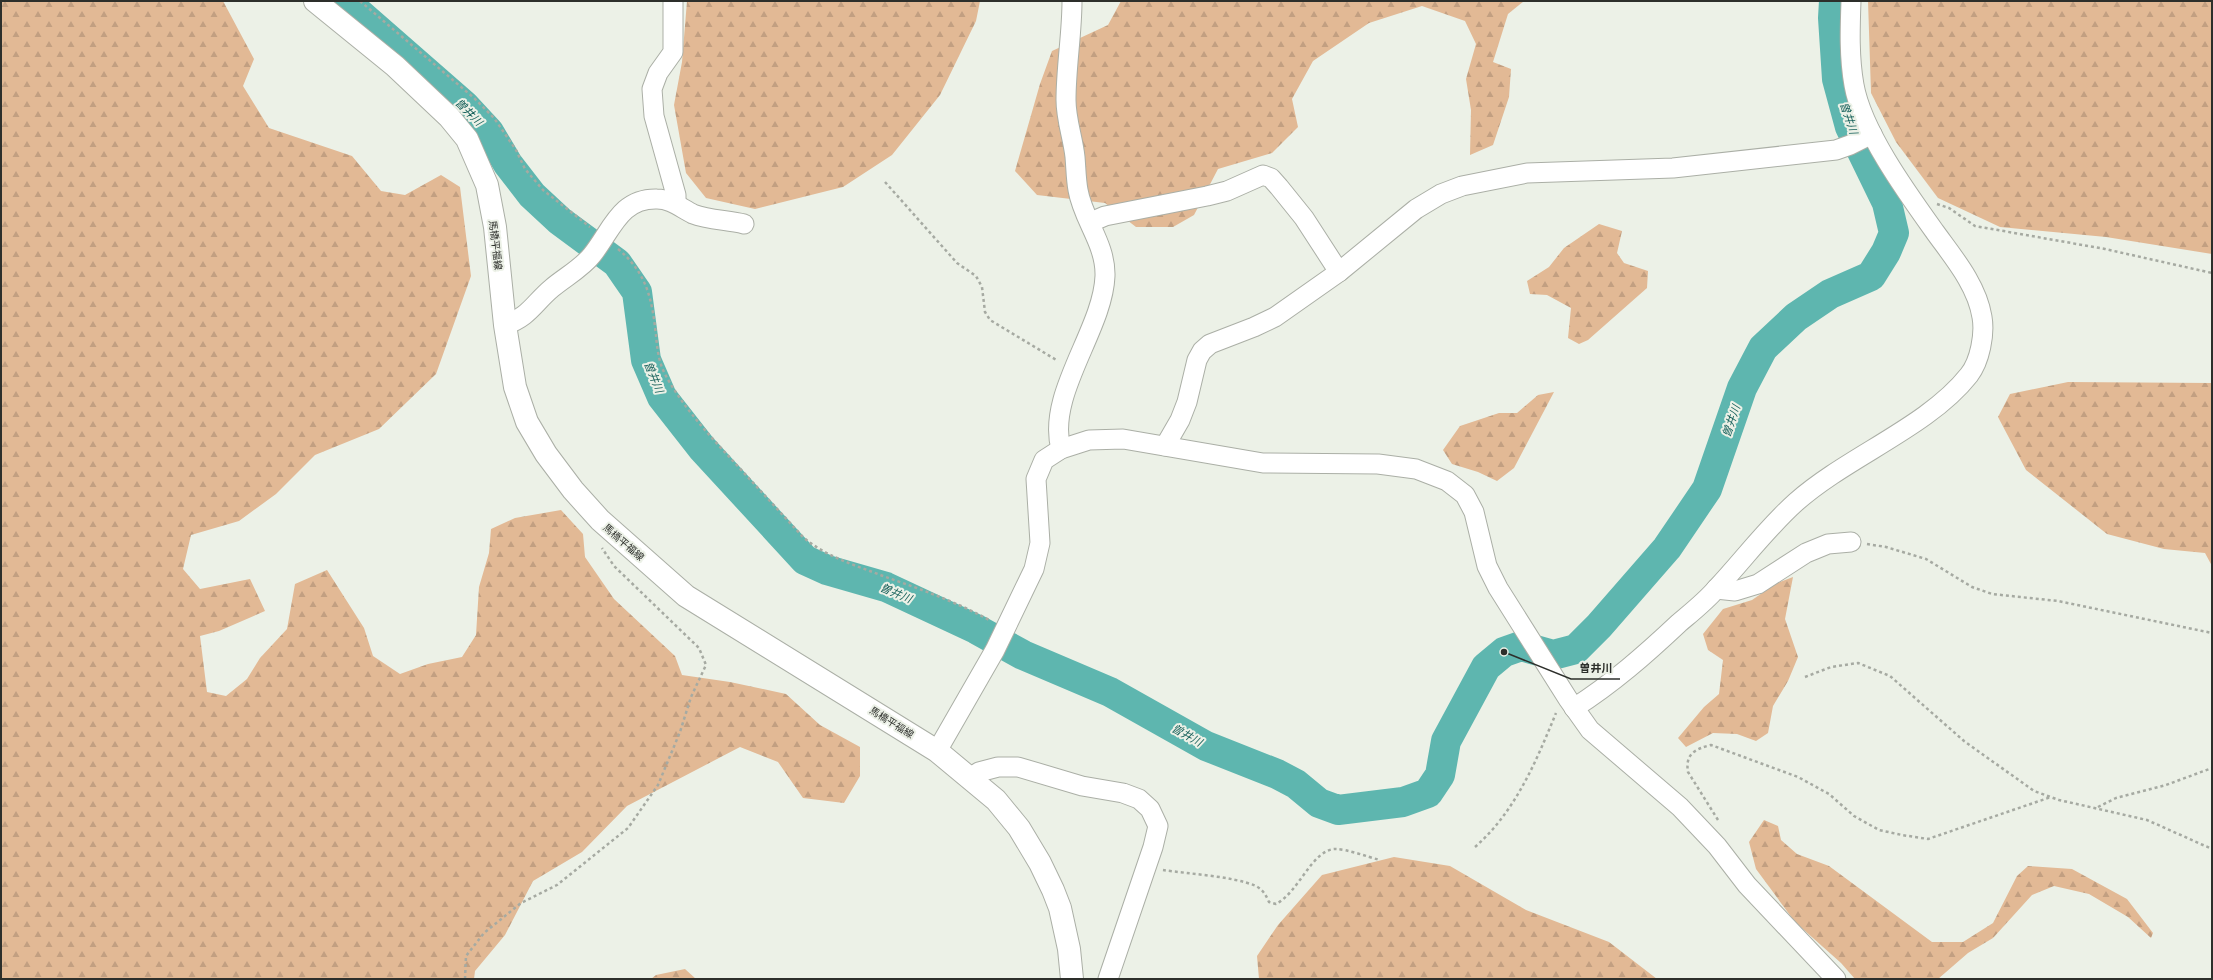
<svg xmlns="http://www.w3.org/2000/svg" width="2213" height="980" font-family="Inter,'Noto Sans JP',sans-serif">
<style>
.forest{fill:url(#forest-firs)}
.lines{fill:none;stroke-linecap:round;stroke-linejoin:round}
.river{stroke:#5eb6af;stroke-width:30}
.street-casing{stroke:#abafa6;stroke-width:21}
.secondary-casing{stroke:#abafa6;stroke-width:24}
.path{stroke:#a6aaa2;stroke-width:2.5;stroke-dasharray:3 3;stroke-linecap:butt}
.street{stroke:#fff;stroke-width:19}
.secondary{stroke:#fff;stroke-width:22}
.labels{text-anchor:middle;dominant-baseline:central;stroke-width:4;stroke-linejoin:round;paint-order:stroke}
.street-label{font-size:10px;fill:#2d2f2b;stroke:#ecf1e7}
.water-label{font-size:11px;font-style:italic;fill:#1a635d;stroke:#ecf1e7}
.leader{fill:none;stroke:#2d2f2b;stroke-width:1.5}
.callout-dot{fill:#2d2f2b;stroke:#ecf1e7;stroke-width:1.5}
.callout-label{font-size:11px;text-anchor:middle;font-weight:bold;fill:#2d2f2b;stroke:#ecf1e7;stroke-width:4;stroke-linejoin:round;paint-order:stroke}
</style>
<defs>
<pattern id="forest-firs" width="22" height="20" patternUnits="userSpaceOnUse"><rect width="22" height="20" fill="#e2b995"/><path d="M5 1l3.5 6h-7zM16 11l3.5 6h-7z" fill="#c29f81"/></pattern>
</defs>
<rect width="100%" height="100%" fill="#ecf1e7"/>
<g class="forest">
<path d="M1,1h222l31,58 -11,27 26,42 83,28 29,35 24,4 36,-20 19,12 11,89 -35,98 -57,55 -64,26 -39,39 -37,27 -48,14 -8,34 17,20 50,-10 15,32 -46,20 -19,5 7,56 19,4 21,-17 13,-21 27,-29 8,-45 32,-14 37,58 9,28 27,18 28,-10 34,-7 14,-22 3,-48 10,-34 2,-24 24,-11 46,-8 22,24 2,23 29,42 61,57 7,19 48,7 56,12 34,31 40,22v29l-16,27 -41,-5 -25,-36 -38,-15 -113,59 -45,46 -49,29 -28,54 -30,36 -1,8h-473z"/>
<path d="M687,1h293l-4,20 -36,74 -48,60 -49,32 -88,22 -49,-11 -20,-25 -12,-68 8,-43z"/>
<path d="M1121,1h403l-16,13 -15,48 18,7 -2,28 -16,48 -23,10 1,-45 -5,-31 10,-35 -11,-23 -43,-15 -53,17 -56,38 -21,38 6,28 -26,26 -54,16 -24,46 -21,12h-37l-31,-24 -68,-8 -22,-24 25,-87 12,-33 56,-26z"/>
<path d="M1868,1h344v253l-106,-17 -106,-10 -62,-29 -42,-56 -25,-49z"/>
<path d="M1599,224l23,7 -5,22 7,10 24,8 -1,17 -59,52 -9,4 -11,-6 3,-30 -24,-13 -17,-1 -3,-13 22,-14 15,-19z"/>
<path d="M2068,382l144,1v183l-7,-13 -41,-4 -57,-15 -81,-64 -28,-53 12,-23z"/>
<path d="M1554,392l-40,76 -17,13 -19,-9 -26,-8 -9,-14 17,-24 39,-13h18l21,-18z"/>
<path d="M1793,577l-8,42 13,38 -10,24 -15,25 -5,27 -12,8 -19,-7 -24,-1 -27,14 -8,-9 26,-31 15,-13 4,-34 -15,-10 -5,-16 20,-25 29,-9 25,-17z"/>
<path d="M1764,820l14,6 3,14 16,14 32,12 103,76h31l30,-19 24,-47 11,-10 44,3 55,30 26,34 -2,5 -23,-21 -39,-23 -35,-8 -22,9 -39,43 -25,15 -30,26h-83l-14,-16 -46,-41 -39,-53 -7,-27z"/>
<path d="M1394,857l56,9 76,44 83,32 48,37h-398l-2,-23 21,-31 44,-50z"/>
<path d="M685,969l11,10h-45l5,-4z"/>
</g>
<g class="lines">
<path class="river" d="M345,1l119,104 25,27 19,32 24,31 28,26 57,42 20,29 9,68 16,37 40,51 103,112 22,10 59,17 90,42 47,26 87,37 96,54 71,28 19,10 23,19 19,7 65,-8 25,-9 12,-18 6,-34 40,-74 18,-15 17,-6 32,9 23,-6 23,-23 68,-78 40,-59 35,-101 21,-40 33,-31 34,-23 41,-18 15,-24 8,-19 -7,-30 -37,-76 -13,-48 -4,-61 1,-17"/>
<g class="street-casing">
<g id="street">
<path d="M673,1v51l-15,21 -6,16 2,27 22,79v8"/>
<path d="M1091,222l14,-6 102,-20 20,-5 36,-16 8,3 8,9 25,31 35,54"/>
<path d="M505,325c24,-8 29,-22 47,-37 13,-11 30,-20 40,-33 20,-25 28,-57 65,-56 14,0 24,9 36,15 15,6 35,6 51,10"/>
<path d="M1165,446l15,-26 7,-18 10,-42 5,-9 8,-7 44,-17 21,-10 64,-45 77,-63 25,-15 21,-8 65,-13 146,-5 163,-18 14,-5 22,-11"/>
<path d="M1061,449c-15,-55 42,-119 44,-173 1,-32 -22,-56 -27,-86 -2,-11 -2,-22 -3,-33 -2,-19 -9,-37 -9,-57 0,-33 6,-66 6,-99"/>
<path d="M1716,589l19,2 23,-7 48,-31 22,-9 23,-2"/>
<path d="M1574,708c39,-25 71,-53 105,-85 13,-11 27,-22 38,-35 27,-29 50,-60 79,-86 52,-46 132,-75 173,-127 11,-14 16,-41 13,-58 -5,-32 -29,-60 -47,-85 -28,-39 -73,-101 -81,-147 -5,-28 -4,-56 -3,-84"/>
<path d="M937,751l58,-101 39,-81 6,-26 -4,-64 8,-19 17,-11 28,-9 34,-1 140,24 115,1 38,5 31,12 18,14 9,17 13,54 11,22 70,111 22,31 90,77 37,39 30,39 89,94"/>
<path d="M971,777l8,-5 19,-5h20l64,19 41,7 16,6 11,10 8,17 -5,21 -45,132"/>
</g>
</g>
<g class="secondary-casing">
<path id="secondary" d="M315,1l80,65 54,51 18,22 20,46 8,42 10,98 10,62 12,35 19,32 27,36 27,30 86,76 251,155 59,49 23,28 21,35 13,27 7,18 9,41 3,30"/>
</g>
<g class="path">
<path d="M360,1l114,97 20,20 22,32 9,19 18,21 47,37"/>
<path d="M885,182l72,81 19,13 6,11 3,25 5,8 68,41"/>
<path d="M1937,204l12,4 26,18 130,23 107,24"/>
<path d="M618,249c29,24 34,50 38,86 1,13 3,29 10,41 17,31 43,59 67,85 24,26 47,51 70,76 23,20 52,28 80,39 37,13 74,26 108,45"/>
<path d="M1867,544l19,3 40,12 46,28 20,7 66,7 154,32"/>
<path d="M1805,677l26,-10 27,-4 32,13 74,65 70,50 25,9 88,20 65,29"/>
<path d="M2098,807l18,-9 50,-13 46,-17"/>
<path d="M1718,820l-30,-48c-3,-18 7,-23 23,-27l87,32 31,17 25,22 25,14 23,5 26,4 123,-42"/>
<path d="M1475,847c40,-35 61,-85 81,-134"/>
<path d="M1163,870c26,4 69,6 93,16 7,4 10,9 13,16l7,2c23,-12 36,-54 59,-55 12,0 33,8 45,11"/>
<path d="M465,979l1,-23 18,-23 37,-30 36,-18 71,-57 30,-43 22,-53 11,-35 15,-32 -7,-17 -85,-82 -12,-18"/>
</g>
<use href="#street" class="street"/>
<use href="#secondary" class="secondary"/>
</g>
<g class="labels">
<g class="street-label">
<text transform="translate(496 245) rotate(83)">馬橋平福線</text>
<text transform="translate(624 542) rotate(41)">馬橋平福線</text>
<text transform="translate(892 722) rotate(32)">馬橋平福線</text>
</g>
<g class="water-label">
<text transform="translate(469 112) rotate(45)">曽井川</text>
<text transform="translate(1849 118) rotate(72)">曽井川</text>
<text transform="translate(654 377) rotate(68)">曽井川</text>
<text transform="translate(1731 421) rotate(-71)">曽井川</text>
<text transform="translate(896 593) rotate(23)">曽井川</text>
<text transform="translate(1187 735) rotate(29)">曽井川</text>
</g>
</g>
<path class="leader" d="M1504 652L1571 679H1620"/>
<circle class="callout-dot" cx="1504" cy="652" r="4"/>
<g class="callout-label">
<text x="1596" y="672">曽井川</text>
</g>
<rect width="2213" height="980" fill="none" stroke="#2d2f2b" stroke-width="4"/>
</svg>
